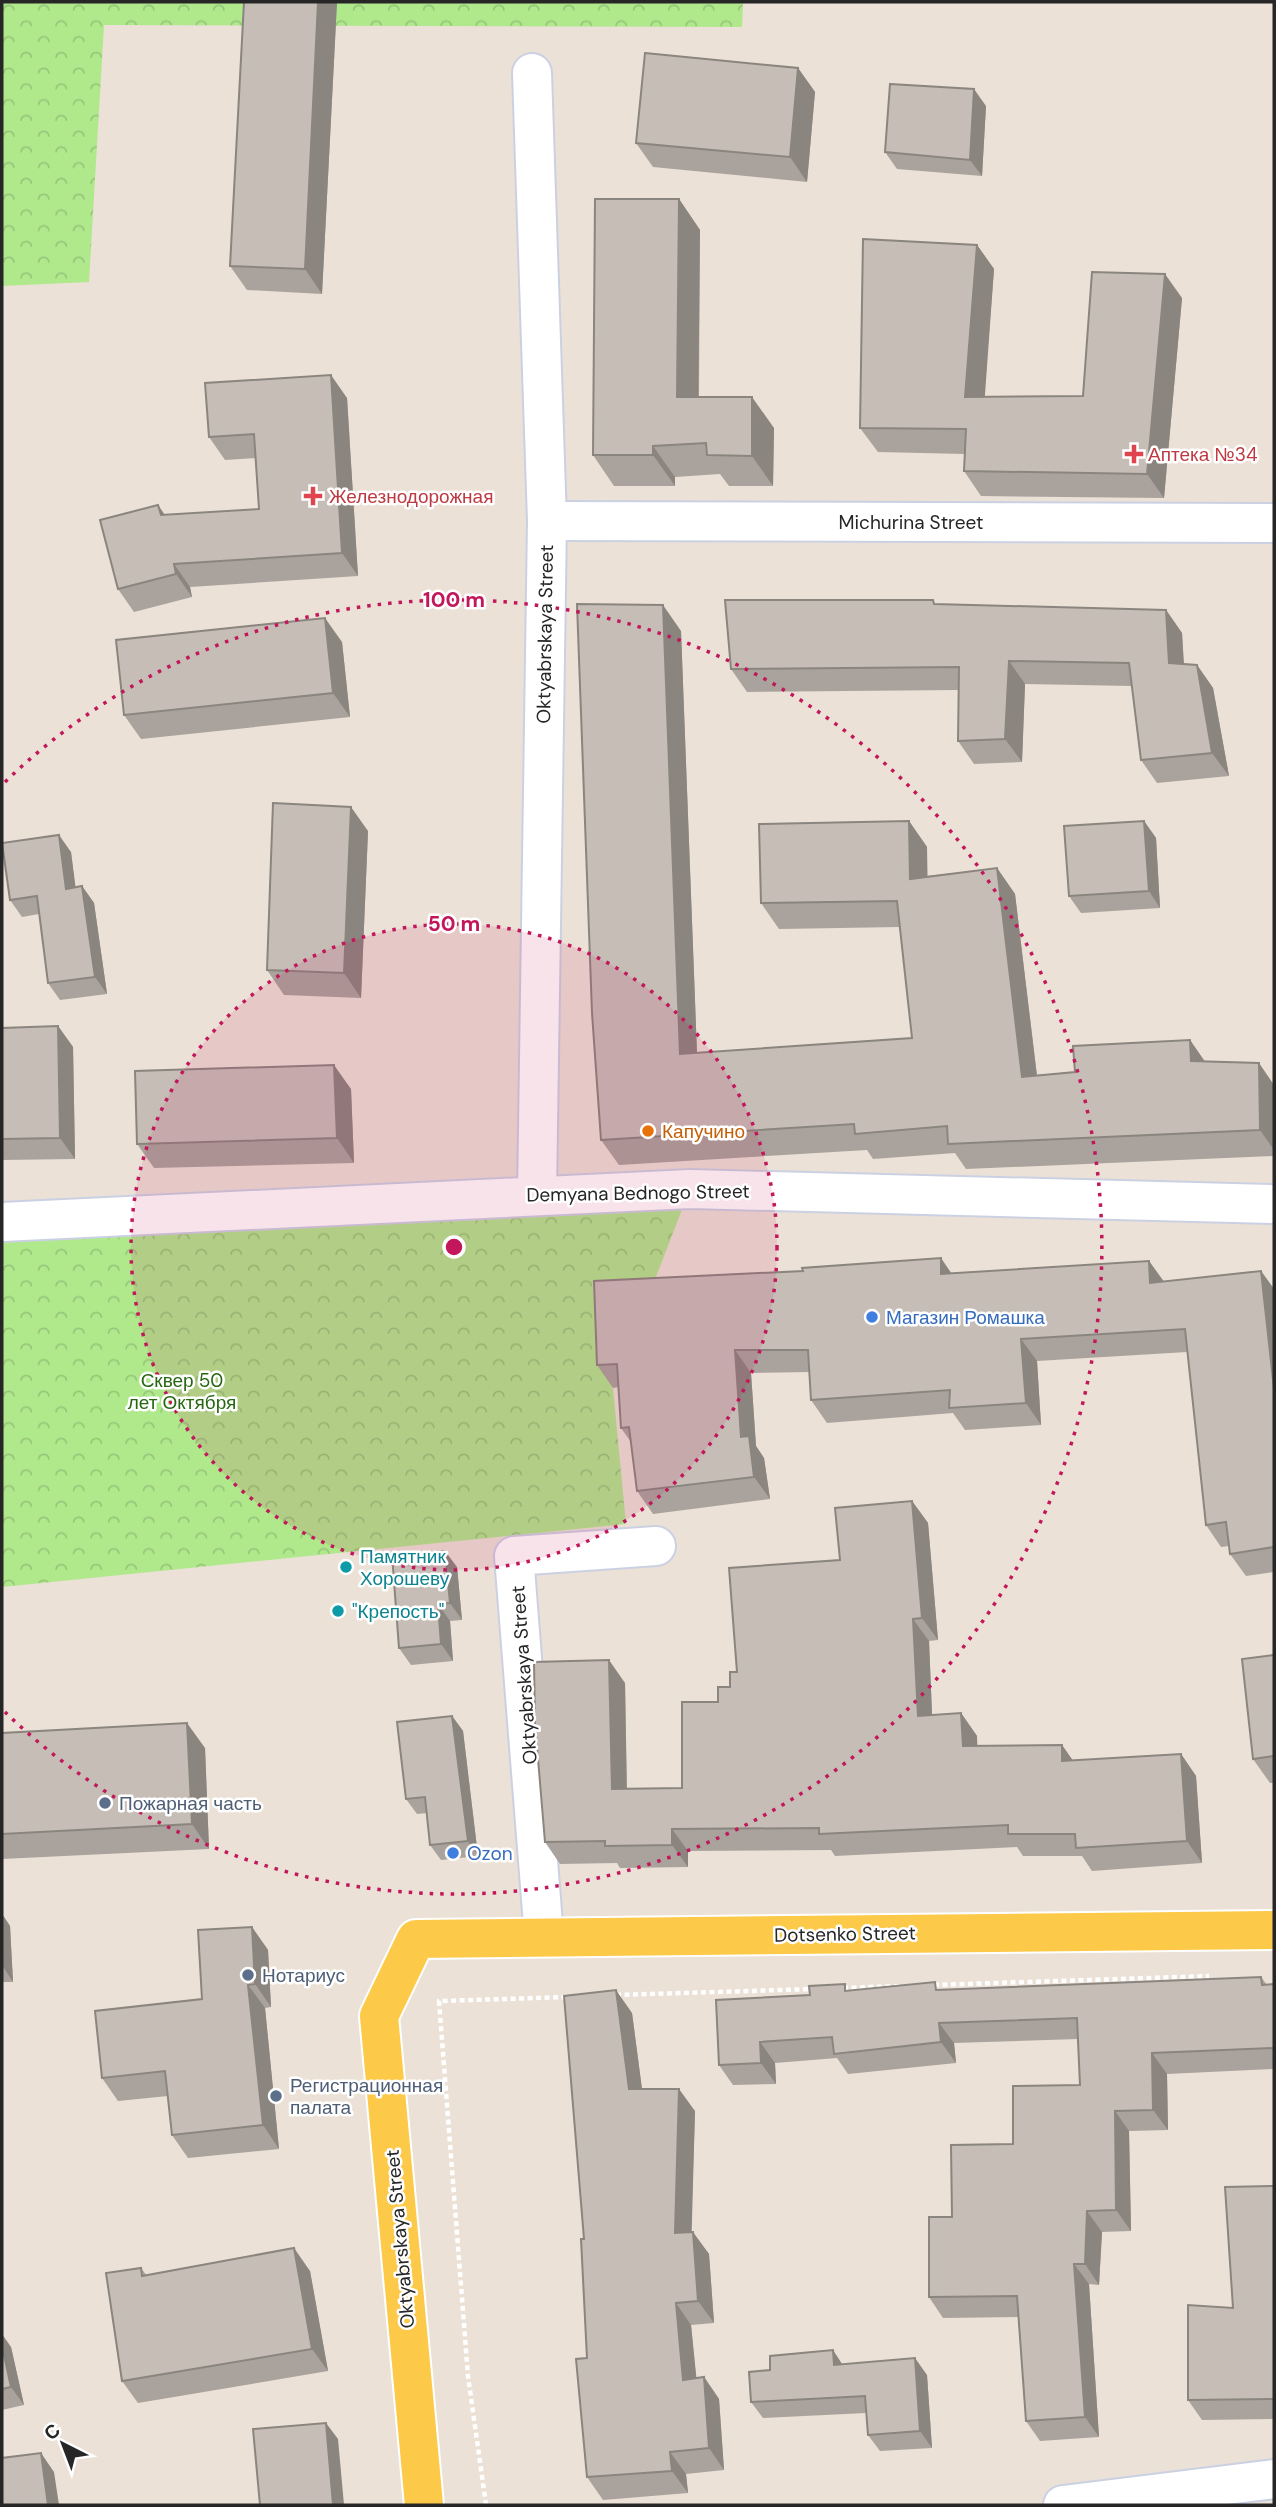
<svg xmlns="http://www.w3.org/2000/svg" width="1276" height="2507" font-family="'DM Sans',sans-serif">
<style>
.forest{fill:url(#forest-crowns)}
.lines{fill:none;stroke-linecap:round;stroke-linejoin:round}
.minor-casing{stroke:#cbd1e2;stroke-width:42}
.major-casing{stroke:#fff;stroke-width:42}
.path{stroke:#fff;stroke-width:4.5;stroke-dasharray:5 3.5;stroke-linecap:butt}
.minor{stroke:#fff;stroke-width:38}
.major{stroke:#fdc949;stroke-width:38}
.wall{fill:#aaa39d}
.shaded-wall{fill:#8b857f}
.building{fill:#c6beb6;stroke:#8b857f;stroke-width:2}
.ring{fill:none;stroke:#c2185b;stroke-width:3.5;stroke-dasharray:3.5 7}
.health-dot{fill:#e0444e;stroke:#fff;stroke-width:2.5}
.food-dot{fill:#e8710a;stroke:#fff;stroke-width:2.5}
.shop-dot{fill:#3f7fe0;stroke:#fff;stroke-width:2.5}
.culture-dot{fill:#0f9aa8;stroke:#fff;stroke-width:2.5}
.service-dot{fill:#5c6f8a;stroke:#fff;stroke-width:2.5}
.labels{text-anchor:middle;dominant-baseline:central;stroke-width:5;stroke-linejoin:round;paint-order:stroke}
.health-label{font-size:19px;fill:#be3a42;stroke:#fff;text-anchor:start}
.street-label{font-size:19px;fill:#262626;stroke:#fff}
.food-label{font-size:19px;fill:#c56008;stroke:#fff;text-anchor:start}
.shop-label{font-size:19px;fill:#366cbe;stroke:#fff;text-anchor:start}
.park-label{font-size:19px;fill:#286712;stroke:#fff}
.culture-label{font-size:19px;fill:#0d838f;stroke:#fff;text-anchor:start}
.service-label{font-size:19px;fill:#4e5e75;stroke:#fff;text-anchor:start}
.centre{fill:#c2185b;stroke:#fff;stroke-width:3.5}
.ring-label{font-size:21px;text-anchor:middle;font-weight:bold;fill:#c2185b;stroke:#fff;stroke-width:5;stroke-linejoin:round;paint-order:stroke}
</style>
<defs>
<pattern id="forest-crowns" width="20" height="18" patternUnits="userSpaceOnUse" patternTransform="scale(1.75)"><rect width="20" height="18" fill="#b0e88c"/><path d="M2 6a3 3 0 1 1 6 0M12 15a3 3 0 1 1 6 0" fill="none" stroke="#97c779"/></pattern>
</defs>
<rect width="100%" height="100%" fill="#ebe1d6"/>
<g class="forest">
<path d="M2,2h741l-1,25 -638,-2 -15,257 -87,4z"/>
<path d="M690,1189l-77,199 13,136 -624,63v-365z"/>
</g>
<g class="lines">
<g class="minor-casing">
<g id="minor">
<path d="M532,73l15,448 -10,674"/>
<path d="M547,521l727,2"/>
<path d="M2,1222l688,-33 584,15"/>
<path d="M544,1937l-30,-381 142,-10"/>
<path d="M1063,2505l211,-26"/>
</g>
</g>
<g class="major-casing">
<path id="major" d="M424,2505l-45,-489 37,-77 858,-9"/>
</g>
<g class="path">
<path d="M934,1985l275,-9"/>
<path d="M843,1988l58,-2"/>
<path d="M616,1995l198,-6"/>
<path d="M486,2505l-18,-129 -29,-375 130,-4"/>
</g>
<use href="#minor" class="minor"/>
<use href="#major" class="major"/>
</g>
<g class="wall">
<path d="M244,2h93l-15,292 -75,-4 -17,-24z"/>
<path d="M798,68l17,24 -8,90 -154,-15 -17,-24z"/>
<path d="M986,106l-4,70 -85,-7 -12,-17z"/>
<path d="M679,199l21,31 -1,167 75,31 -1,58h-44l-9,-12 -45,3v9h-61l-21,-31z"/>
<path d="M977,245l17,24 -10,128 99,-1 99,-98 -18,200 -183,-2 -17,-25 1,-17 -87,-2 -18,-24z"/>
<path d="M347,398l11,178 -168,11 2,10 -58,15 -16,-23 141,-80 -3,-51 -31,2 -16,-23z"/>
<path d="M936,604l230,6 16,23 2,31 13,1 16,23 16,88 -72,7 -16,-23 -9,-74 -107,-2 -3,78 -48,2 -16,-23 1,-51 -212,2 -16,-23z"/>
<path d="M681,631l16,422 215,-15 -12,-111 -121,2 -18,-26 148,-82 18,26v29l70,-8 18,26 22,181 38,-3 115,-32 15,22 69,23v71l-308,13 -11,-16 -82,6 -6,-9 -248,15 -18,-25z"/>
<path d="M342,642l8,75 -209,22 -17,-24z"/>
<path d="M1144,821l12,17 4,70 -79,5 -12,-17z"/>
<path d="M368,831l-7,167 -77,-3 -17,-25z"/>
<path d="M71,852l4,35 7,-1 12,17 13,91 -47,6 -12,-17 -9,-69 -17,3 -12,-17z"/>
<path d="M58,1026l15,21 2,112 -73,1v-132z"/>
<path d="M351,1089l3,74 -200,5 -17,-24z"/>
<path d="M1149,1261l14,21 98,-11 13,18v283l-28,4 -16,-22 -1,-8 -8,1 -15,-22 -19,-173 -150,9 4,64 -76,5 -12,-17 -126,10 -16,-23 -1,-28 -59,1 5,73 8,12 6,41 -117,15 -16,-23 -6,-49 -10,-14 -2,-41 -6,1 -16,-23 354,-92z"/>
<path d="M912,1501l16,22 10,117 -9,1 3,74 29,-2 16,23v10l85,-1 11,16 108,-7 15,22 6,87 -110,8 -10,-15h-59l-6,-9 -182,9 -4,-6 -143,1v16l-68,1 -3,-5 -57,1 -15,-22 80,-159 2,106 55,-1 36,-86 12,-15 7,-15 103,-112z"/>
<path d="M457,1567l5,53 -12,1 3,40 -42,4 -12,-17z"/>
<path d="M1274,1655v128h-4l-17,-24z"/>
<path d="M452,1716l11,15 15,125 -37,4 -11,-15 -3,-32 -10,1 -11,-15z"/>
<path d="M2,1733l203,15 4,101 -207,10z"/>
<path d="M2,1914l8,12 3,56h-11z"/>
<path d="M252,1927l16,23 3,57 -6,1 14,141 -91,9 -16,-23 -4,-39 -50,5 -16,-23 100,-79z"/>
<path d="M1261,1977l6,8 7,-1v85l-107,5 1,56 -39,1 2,100 -29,1 -3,53 -10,-1 10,153 -59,4 -14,-20 -8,-104 -75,1 -14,-21 23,-80 61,-73 67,-59 -2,-46 -124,4 2,20 -108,11 -11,-16 -62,5 1,21 -43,1 -14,-20 91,-70 40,-4 91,-1z"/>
<path d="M632,2013l10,76 53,22 -4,121 18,22 5,69 -23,2 5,53 8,-1 15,22 5,71 -38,4 2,19 -85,7 -16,-23v-119l-3,-119z"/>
<path d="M1274,2186v233l-72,1 -14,-20 45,-92z"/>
<path d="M141,2268l6,8 163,-5 18,100 -190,32 -16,-22z"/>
<path d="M2,2346l9,1 13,58 -22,5z"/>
<path d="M842,2364l85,11 5,73 -52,3 -12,-16 -2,-22 -103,5 -12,-16z"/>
</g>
<g class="shaded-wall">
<path d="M318,2h19l-15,292 -17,-25z"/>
<path d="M798,68l17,24 -8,90 -17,-25z"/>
<path d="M974,89l12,17 -4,70 -12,-16z"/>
<path d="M679,199l21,31 -2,197 -21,-30z"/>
<path d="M977,245l17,24 -11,153 -18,-25z"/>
<path d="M1165,274l17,24 -18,200 -17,-24z"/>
<path d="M331,375l16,23 11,178 -16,-23z"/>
<path d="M752,397l22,31 -1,58 -21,-30z"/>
<path d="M653,446l22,31v9l-22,-31z"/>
<path d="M158,505l16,23 -13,-13z"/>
<path d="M174,564l16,23 2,10 -16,-23z"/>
<path d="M663,605l18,26 17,449 -18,-26z"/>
<path d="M1166,610l16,23 3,54 -16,-24z"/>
<path d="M325,618l17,24 8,75 -17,-24z"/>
<path d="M1009,661l16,23 -3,78 -17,-23z"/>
<path d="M1197,665l16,23 16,88 -17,-23z"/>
<path d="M351,807l17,24 -7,167 -17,-25z"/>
<path d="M909,821l18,26 1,57 -18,-25z"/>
<path d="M1144,821l12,17 4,70 -11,-17z"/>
<path d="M59,835l12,17 7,54 -12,-17z"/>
<path d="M997,868l18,26 25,208 -18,-25z"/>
<path d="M82,886l12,17 13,91 -12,-17z"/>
<path d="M58,1026l15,21 2,112 -15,-21z"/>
<path d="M1190,1040l18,26 -17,-5z"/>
<path d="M1259,1063l15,22v65l-14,-20z"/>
<path d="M334,1065l17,24 3,74 -17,-25z"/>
<path d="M941,1258l15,22 -15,-6z"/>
<path d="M1149,1261l16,22h-15z"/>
<path d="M1261,1271l13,18v100z"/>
<path d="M1021,1339l16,22 4,64 -15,-22z"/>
<path d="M735,1350l16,23 5,73 8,12 6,41 -16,-22 -13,-40z"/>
<path d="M912,1501l16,22 10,117 -16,-22z"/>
<path d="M445,1551l12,16 5,53 -12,-17z"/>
<path d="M438,1604l12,17 3,40 -12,-17z"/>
<path d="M913,1619l16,22 4,97 -15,-22z"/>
<path d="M609,1660l16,23 2,128 -15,-22z"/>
<path d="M961,1713l16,23 1,32 -15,-22z"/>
<path d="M452,1716l11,15 15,125 -10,-15z"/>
<path d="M187,1723l18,25 4,101 -17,-25z"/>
<path d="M1062,1745l16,23 -16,-7z"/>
<path d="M1181,1754l15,22 6,87 -15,-22z"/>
<path d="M672,1829l16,22v16l-16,-22z"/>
<path d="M2,1914l8,12 3,56 -11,-17z"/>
<path d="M252,1927l16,23 3,57 -16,-23z"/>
<path d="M248,1985l17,23 14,141 -16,-24z"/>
<path d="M616,1990l16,23 13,99 -16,-23z"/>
<path d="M939,2023l15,20 2,20 -15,-21z"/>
<path d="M760,2042l15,21 1,21 -15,-21z"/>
<path d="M1152,2053l15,21 1,56 -15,-20z"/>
<path d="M679,2089l16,22 -4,144 -16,-22z"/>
<path d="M1115,2111l14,20 2,100 -15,-21z"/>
<path d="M1087,2211l15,21 -3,53 -14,-21z"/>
<path d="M693,2232l16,22 5,69 -16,-22z"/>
<path d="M294,2248l16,23 18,100 -16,-22z"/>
<path d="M1074,2264l15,20 10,153 -14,-20z"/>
<path d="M676,2303l15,22 8,78 -16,-23z"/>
<path d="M2,2334l9,13 13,58 -13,-18 -9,-41z"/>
<path d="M833,2350l11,17 -10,-2z"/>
<path d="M915,2358l12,17 5,73 -12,-17z"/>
<path d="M704,2377l15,22 5,71 -15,-22z"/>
<path d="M326,2423l12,16 6,66h-11z"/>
<path d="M670,2452l16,22 2,19 -16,-22z"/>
<path d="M41,2453l13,19 5,33h-11z"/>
</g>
<g class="building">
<path d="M244,2h74l-13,267 -75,-3z"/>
<path d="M645,53l153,15 -8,89 -154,-14z"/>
<path d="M890,84l84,5 -4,71 -85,-8z"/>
<path d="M595,199h84l-2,198h75v59l-45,-1 -1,-12 -53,3v9h-60z"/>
<path d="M863,239l114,6 -12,152 118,-1 9,-124 73,2 -18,200 -183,-3 2,-42 -106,-1z"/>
<path d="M331,375l11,178 -168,11 2,10 -58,15 -18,-69 58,-15 3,10 98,-6 -5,-75 -45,3 -4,-54z"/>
<path d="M725,600h208l1,4 232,6 3,53 28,2 15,88 -71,7 -12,-97 -120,-2 -4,78 -47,2 1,-74 -228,2z"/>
<path d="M577,604l86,1 17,449 232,-16 -15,-137 -136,2 -2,-79 150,-3 1,58 87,-11 25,209 53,-5 -2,-26 117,-6 1,21 68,2 1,67 -312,14 -1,-18 -92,8 -1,-10 -253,16 -9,-127z"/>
<path d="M325,618l8,75 -209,22 -8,-75z"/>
<path d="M273,803l78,4 -7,166 -77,-3z"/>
<path d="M1144,821l5,70 -80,5 -5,-70z"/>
<path d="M59,835l7,54 16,-3 13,91 -47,6 -11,-87 -27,4 -8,-57z"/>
<path d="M58,1026l2,112 -58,1v-111z"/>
<path d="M334,1065l3,73 -200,6 -2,-73z"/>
<path d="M941,1258v16l208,-13 1,22 111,-12 13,118v158l-44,7 -4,-32 -20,3 -21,-196 -164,10 5,64 -77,5 1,-18 -139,10 -3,-50h-73l6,87 8,-1 5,41 -117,14 -8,-64 -8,1 -4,-64 -20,1 -3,-84 209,-10 -1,-3z"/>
<path d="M912,1501l10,117 -9,1 5,97 43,-3 2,33 99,-1v16l119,-7 6,87 -111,7 -1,-14h-67v-9l-189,9v-6l-147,1v16l-67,1v-5l-60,1 -10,-119 -1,-61 75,-2 3,129 70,-1v-86h36v-15h12v-15h7l-8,-104 111,-8 -5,-52z"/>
<path d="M445,1551l5,52 -12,1 3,40 -42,4 -7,-93z"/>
<path d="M1274,1655v101l-21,3 -11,-100z"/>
<path d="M452,1716l16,125 -38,4 -5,-48 -19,2 -9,-77z"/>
<path d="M187,1723l5,101 -190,10v-101z"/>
<path d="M252,1927l3,57 -7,1 15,140 -91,10 -7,-64 -63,7 -7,-67 107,-12 -4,-69z"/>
<path d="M1261,1977l1,8 12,-1v64l-122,5 1,57 -38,1 1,99 -29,1 -2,53h-11l11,153 -59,4 -9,-125 -88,1v-80h23l-1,-72 62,-1v-58l67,-1 -3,-67 -138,5 2,19 -107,12 -2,-17 -72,5 1,21 -42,2 -3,-65 94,-5 -1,-9 36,-2v7l90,-9 1,8z"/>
<path d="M616,1990l13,99h50l-4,144 18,-1 5,69 -22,2 7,77 21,-3 5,71 -39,4 2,19 -85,6 -11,-118 11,-1 -6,-119h3l-20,-243z"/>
<path d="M1274,2186v213l-86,1v-95l45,3 -8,-121z"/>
<path d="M294,2248l18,101 -190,32 -16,-108 35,-5 1,8z"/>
<path d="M2,2346l9,41 -9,2z"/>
<path d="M833,2350l1,15 81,-7 5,73 -52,4 -3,-39 -114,6 -2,-30 21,-2v-14z"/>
<path d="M326,2423l7,82h-73l-7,-76z"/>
<path d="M41,2453l7,52h-46v-47z"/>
</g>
<circle cx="454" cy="1247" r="323" fill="#c2185b" fill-opacity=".12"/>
<g class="ring">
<circle cx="454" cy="1247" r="323"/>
<path d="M5 782A647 647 0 1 1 5 1712"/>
</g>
<g class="health-dot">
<path d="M1130.5 443.5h7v7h7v7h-7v7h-7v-7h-7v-7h7z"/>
<path d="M309.5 485.5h7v7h7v7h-7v7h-7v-7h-7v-7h7z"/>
</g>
<circle class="food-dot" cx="648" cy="1131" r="7"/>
<g class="shop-dot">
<circle cx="872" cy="1317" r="7"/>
<circle cx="453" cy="1853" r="7"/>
</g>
<g class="culture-dot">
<circle cx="346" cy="1567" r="7"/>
<circle cx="338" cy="1611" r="7"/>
</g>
<g class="service-dot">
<circle cx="105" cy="1803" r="7"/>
<circle cx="248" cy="1975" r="7"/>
<circle cx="276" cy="2096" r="7"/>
</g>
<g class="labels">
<g class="health-label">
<text x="1148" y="454">Аптека №34</text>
<text x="329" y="496">Железнодорожная</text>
</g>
<g class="street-label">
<text x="911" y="522">Michurina Street</text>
<text transform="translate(545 634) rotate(-89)">Oktyabrskaya Street</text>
<text transform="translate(638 1193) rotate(-1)">Demyana Bednogo Street</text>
<text transform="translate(524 1675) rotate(-94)">Oktyabrskaya Street</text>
<text transform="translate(845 1934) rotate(-1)">Dotsenko Street</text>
<text transform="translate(400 2239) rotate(-95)">Oktyabrskaya Street</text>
</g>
<g class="food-label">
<text x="662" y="1131">Капучино</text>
</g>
<g class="shop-label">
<text x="886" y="1317">Магазин Ромашка</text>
<text x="467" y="1853">Ozon</text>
</g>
<g class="park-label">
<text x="182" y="1380">Сквер 50<tspan x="182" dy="22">лет Октября</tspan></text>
</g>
<g class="culture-label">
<text x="360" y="1556">Памятник<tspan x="360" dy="22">Хорошеву</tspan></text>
<text x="352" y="1611">"Крепость"</text>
</g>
<g class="service-label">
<text x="119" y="1803">Пожарная часть</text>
<text x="262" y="1975">Нотариус</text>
<text x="290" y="2085">Регистрационная<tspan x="290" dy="22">палата</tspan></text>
</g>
</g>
<circle cx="454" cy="1247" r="10" class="centre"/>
<g class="ring-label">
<text x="454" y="607">100 m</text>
<text x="454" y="931">50 m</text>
</g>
<rect width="1276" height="2507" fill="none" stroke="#262626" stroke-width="7"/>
<g transform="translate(63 2444) rotate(318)" stroke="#ffffff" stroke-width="5" paint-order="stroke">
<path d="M0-5L12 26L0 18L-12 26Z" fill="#262626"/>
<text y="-10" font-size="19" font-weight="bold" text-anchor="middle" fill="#262626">С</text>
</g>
</svg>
